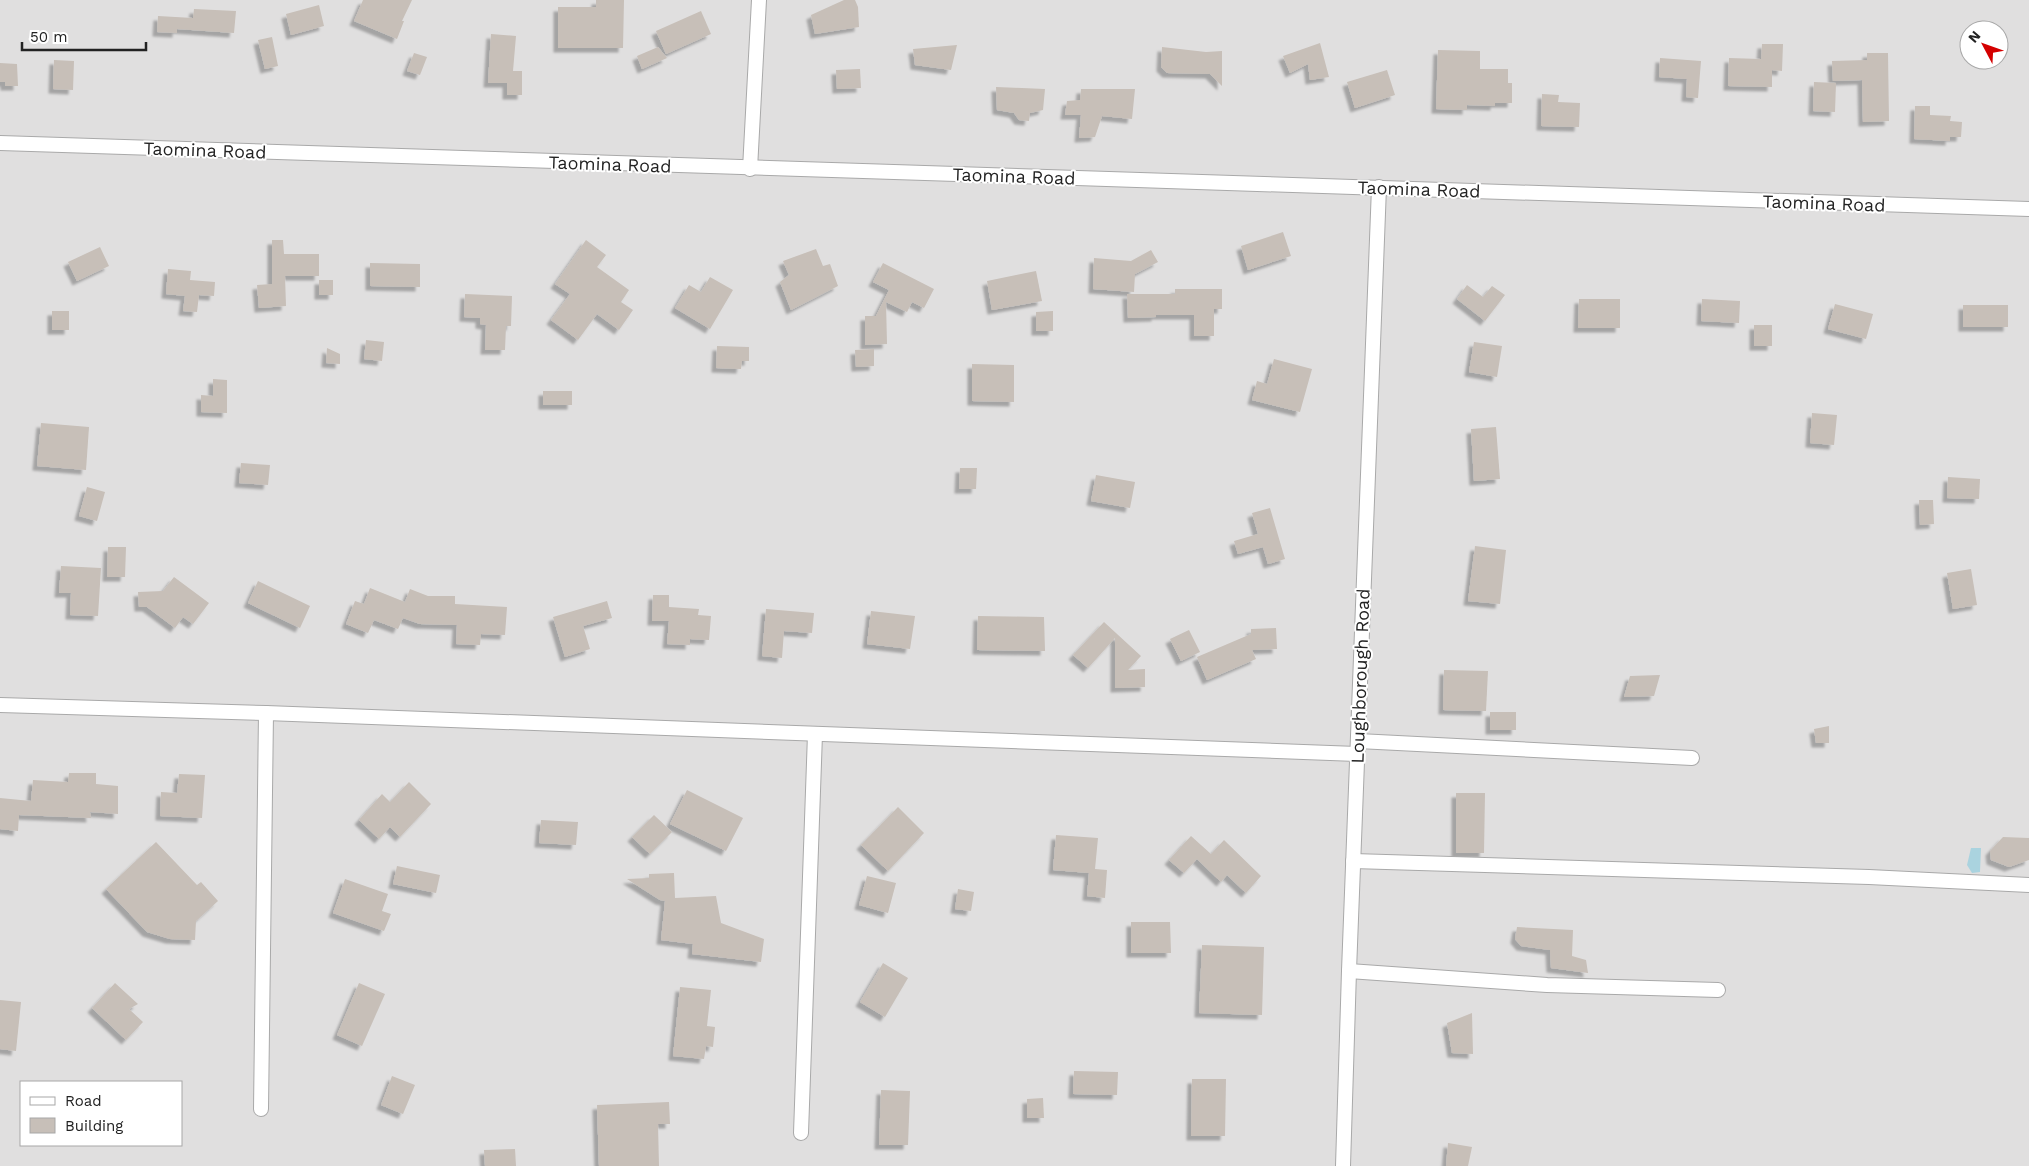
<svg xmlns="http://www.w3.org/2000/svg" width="2029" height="1166" font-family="'Work Sans',sans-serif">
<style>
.residential{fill:#e0dfdf;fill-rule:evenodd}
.water{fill:#aad3df}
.building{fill:#c7bfb8;filter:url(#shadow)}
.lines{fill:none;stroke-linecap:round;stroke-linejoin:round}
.street-casing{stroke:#a9a9a9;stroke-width:16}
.street{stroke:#fff;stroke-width:14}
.labels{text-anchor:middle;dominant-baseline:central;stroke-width:4;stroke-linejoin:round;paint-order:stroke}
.street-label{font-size:18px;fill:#222;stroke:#fff}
</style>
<defs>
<filter id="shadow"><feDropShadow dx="-4.5" dy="4.5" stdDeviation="1" flood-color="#0004"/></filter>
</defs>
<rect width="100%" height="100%" fill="#f2efe9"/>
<path class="residential" d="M0,0h2029v1166h-2029zM1969,30h30v30h-30zM21,1082h160v63h-160z"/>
<path class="water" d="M1971,848h10l-1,24 -8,1 -5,-8z"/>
<g class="building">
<path d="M363,0h49l-10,21h2l-7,18 -43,-18z"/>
<path d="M596,0h28l-1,48h-65v-41h38z"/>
<path d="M844,0h11l3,7 1,20 -44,7 -4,-19z"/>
<path d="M319,5l5,21 -33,9 -5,-21z"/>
<path d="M194,9l42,2 -2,22 -57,-4v4l-20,-1 1,-16 35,2z"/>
<path d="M701,11l10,23 -45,20 -10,-23z"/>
<path d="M491,34l25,2 -3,35h9v24h-15v-12h-19z"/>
<path d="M272,37l6,29 -13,3 -7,-29z"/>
<path d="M1320,43l9,34 -19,3 -2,-16 -18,9 -7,-17z"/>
<path d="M1762,44h21l-1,27 -10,-1v17l-44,-1 1,-28 32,1z"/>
<path d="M957,45l-6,25 -36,-5 -2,-16z"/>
<path d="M658,47l9,11 -25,11 -5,-13z"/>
<path d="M1162,47l44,5 16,-1v35l-12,-12 -43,-1 -6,-6z"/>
<path d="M1438,50l42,1v18h28v14h4v20h-17v3l-28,-1v5l-31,-1z"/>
<path d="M414,53l13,4 -7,18 -13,-4z"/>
<path d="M1867,53h21l1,68 -26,1 -1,-42 -29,1 -1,-20 35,-1z"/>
<path d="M1660,58l41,3 -3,37 -12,-1 1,-18 -28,-2z"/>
<path d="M54,60l20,1 -1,29 -20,-1z"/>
<path d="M0,63l17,1 1,22h-13v-4h-5z"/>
<path d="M860,69l1,19 -24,1 -1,-19z"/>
<path d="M1387,70l8,25 -40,13 -8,-26z"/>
<path d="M1814,82l22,1 -1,29 -22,-1z"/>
<path d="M996,87l49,2 -2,21 -13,3 -1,8 -10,-1 -5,-7 -17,-3z"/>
<path d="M1081,89h54l-3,30 -30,-3 -7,21 -16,1 2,-23h-16l2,-14 13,-1z"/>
<path d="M1542,94l17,1 -1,7 22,1 -1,24 -38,-1z"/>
<path d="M1915,106h15v9l21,1 -1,5 12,1 -1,15h-11v4l-36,-2z"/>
<path d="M1283,232l8,24 -43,14 -7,-24z"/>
<path d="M272,240h11l1,14h35v22h-34l1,30 -27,2 -2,-23 15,-1z"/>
<path d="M586,240l20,15 -9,12 32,23 -8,12 12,8 -14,20 -22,-16 -19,26 -27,-20 19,-26 -15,-10z"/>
<path d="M100,247l9,19 -32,15 -9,-19z"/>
<path d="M816,249l7,17 7,-2 8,22 -47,24 -11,-28 9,-7 -6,-14z"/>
<path d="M1151,250l7,12 -23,12 -1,18 -41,-3 1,-31 37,3z"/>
<path d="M370,263l50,1v23l-50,-1z"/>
<path d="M883,263l51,26 -10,19 -12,-6 -5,10 -21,-10 1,42 -22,1v-29h11l13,-26 -16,-8z"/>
<path d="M168,269l23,2 -1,9 25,2 -1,14 -15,-1 -2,17 -14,-1 2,-15 -19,-2z"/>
<path d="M1036,271l6,30 -50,9 -5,-29z"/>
<path d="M710,277l23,13 -23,39 -35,-21 14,-23 12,7z"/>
<rect x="319" y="280" width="14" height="15"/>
<path d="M1467,285l16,12 9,-11 13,9 -20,26 -28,-22z"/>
<path d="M1175,289h47v20h-8v27h-20v-21h-38v2l-28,1 -1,-24h48z"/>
<path d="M465,294l47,2 -1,30h-5l-1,24h-20l1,-25 -6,-1v-6l-16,-1z"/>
<path d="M1579,299h41v29h-42z"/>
<path d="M1702,299l38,2 -1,22 -38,-2z"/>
<path d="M1835,304l38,10 -7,25 -38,-10z"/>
<rect x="1963" y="305" width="45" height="22"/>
<rect x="52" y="311" width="17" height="19"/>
<path d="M1053,311v20h-17v-19z"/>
<rect x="1754" y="325" width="18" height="21"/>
<path d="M366,340l18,2 -2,19 -18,-2z"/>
<path d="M1474,342l28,4 -5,31 -28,-5z"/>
<path d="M717,346l32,1v14h-7l-1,8 -25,-1z"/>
<path d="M327,348l13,6v10l-14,-1z"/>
<path d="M874,349v17l-18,1 -1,-17z"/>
<path d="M1274,359l38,10 -12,43 -48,-12 5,-19 10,3z"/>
<path d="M972,364l42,1v37l-42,-1z"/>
<path d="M213,379l14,1v33l-26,-1v-17l12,1z"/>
<rect x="543" y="391" width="29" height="14"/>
<path d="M1812,413l25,2 -3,30 -24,-2z"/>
<path d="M41,423l48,4 -3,43 -49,-4z"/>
<path d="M1496,427l4,52 -26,2 -3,-52z"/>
<path d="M241,463l29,2 -2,20 -29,-2z"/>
<path d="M960,468h17l-1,21h-17z"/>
<path d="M1096,475l39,7 -5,26 -39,-7z"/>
<path d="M1948,477l32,2 -1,20 -32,-1z"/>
<path d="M87,487l18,5 -8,29 -18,-5z"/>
<path d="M1919,500h14l1,24 -14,1z"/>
<path d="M1270,508l15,51 -17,5 -5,-17 -25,7 -4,-13 24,-7 -6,-21z"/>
<path d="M1475,546l31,4 -6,54 -32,-3z"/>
<path d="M108,547h18l-1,30h-18z"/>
<path d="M61,566l40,2 -3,48 -28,-1 1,-22h-12z"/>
<path d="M1971,569l6,36 -24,4 -6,-36z"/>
<path d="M174,577l35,26 -16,21 -10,-7 -8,11 -28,-21h-8l-1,-15 25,-1z"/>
<path d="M258,581l52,25 -10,22 -52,-25z"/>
<path d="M370,588l35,14 5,-13 18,7h27v8l52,3 -2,28 -24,-1 -1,11 -24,-1 1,-19 -37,-1 -17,-6 -5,11 -24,-9 -6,13 -22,-9 9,-23 9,3z"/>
<path d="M653,595h16v12l30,2 -1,6 13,1 -2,24 -19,-1v6l-23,-1 2,-23h-17z"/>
<path d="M607,601l5,17 -29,8 7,23 -25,8 -12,-40z"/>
<path d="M766,609l48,4 -2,20 -28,-2 -2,27 -20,-2z"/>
<path d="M871,611l44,5 -5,33 -43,-5z"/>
<path d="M978,616l66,1 1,34 -68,-1z"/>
<path d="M1104,622l37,34 -13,14 17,-1v18l-30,1v-50l-27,30 -15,-13z"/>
<path d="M1276,628l1,21 -25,1 4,9 -49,21 -10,-23 54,-23v-5z"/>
<path d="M1189,630l11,22 -19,9 -11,-22z"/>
<path d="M1444,670l44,1 -2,40 -43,-1z"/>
<path d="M1660,675l-6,21 -30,1 6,-21z"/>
<rect x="1490" y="712" width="26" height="18"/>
<path d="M1829,726v17h-13l-2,-14z"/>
<path d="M69,773h27v11l22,2v28l-28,-2 1,6 -72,-3 -1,16 -18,-2v-31l31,3 2,-21 35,2z"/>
<path d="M179,774l26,1 -3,43 -42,-2 1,-24 16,1z"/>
<path d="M409,782l22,22 -31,33 -10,-10 -11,12 -20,-19 23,-26 8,8z"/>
<path d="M687,790l56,28 -17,33 -56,-27z"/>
<path d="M1456,793h29l-1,60h-28z"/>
<path d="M898,807l26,26 -36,38 -27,-26z"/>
<path d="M654,815l18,17 -22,22 -18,-17z"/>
<path d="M541,820l37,2 -2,23 -37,-2z"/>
<path d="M1056,835l42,3 -3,31 12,1 -2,28 -18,-2 2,-23 -36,-3z"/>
<path d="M1191,836l20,18 13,-14 37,36 -15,17 -19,-18 -6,7 -24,-23 -13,14 -15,-13z"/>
<path d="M2003,837l26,1v22l-20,7 -18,-7 -1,-9z"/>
<path d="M156,842l41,43 4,-3 17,19 -22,20 -1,19 -25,-1 -23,-7 -41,-43z"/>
<path d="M397,866l43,9 -4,18 -43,-9z"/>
<path d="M674,873l1,25 41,-2 5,27 43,16 -3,23 -69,-8 1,-10 -32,-4 4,-39 -5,-1 -33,-21 22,-1v-4z"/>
<path d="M867,876l29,7 -8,30 -29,-8z"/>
<path d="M345,879l43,15 -6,17 9,3 -7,17 -51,-18z"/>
<path d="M958,889l16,3 -3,19 -16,-2z"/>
<path d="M1131,922h39l1,31h-40z"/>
<path d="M1517,927l56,3 -1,26 14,4 2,13 -37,-5 -1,-18 -29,-4 -6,-7z"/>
<path d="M1202,945l62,2 -2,68 -63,-2z"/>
<path d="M883,963l25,15 -23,39 -25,-15z"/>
<path d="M115,983l23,21 -9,5 14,13 -17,18 -34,-32z"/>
<path d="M359,983l26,11 -23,52 -25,-11z"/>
<path d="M680,987l31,3 -4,36 8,1 -2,20 -7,-1 -2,13 -31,-3z"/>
<path d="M0,1000l21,2 -5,49 -16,-2z"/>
<path d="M1472,1013l1,41 -21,-1 -5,-30z"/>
<path d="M1074,1071l44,1 -1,23 -44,-1z"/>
<path d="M392,1076l23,9 -12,29 -22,-9z"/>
<path d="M1192,1079h34l-1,57h-34z"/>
<path d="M881,1090l29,1 -2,54h-29z"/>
<path d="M1043,1098l1,20h-17v-19z"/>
<path d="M669,1102l1,22h-12l1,42h-60l-2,-61z"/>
<path d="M1448,1143l24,4 -4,19h-22z"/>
<path d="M515,1149l1,17h-31l-1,-16z"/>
</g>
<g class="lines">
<g class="street-casing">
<g id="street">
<path d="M0,143l2029,66"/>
<path d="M750,169l9,-169"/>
<path d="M0,705l266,8 1091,41"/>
<path d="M1358,741l334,17"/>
<path d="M1353,861l516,16 160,8"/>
<path d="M1349,971l198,14 171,5"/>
<path d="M261,1109l5,-396"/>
<path d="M801,1133l14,-399"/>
<path d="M1343,1166l6,-195 30,-784"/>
</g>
</g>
<use href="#street" class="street"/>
</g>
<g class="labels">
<g class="street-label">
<text transform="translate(205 150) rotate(2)">Taomina Road</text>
<text transform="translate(610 164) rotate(2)">Taomina Road</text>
<text transform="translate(1014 176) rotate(2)">Taomina Road</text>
<text transform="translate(1419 189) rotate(2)">Taomina Road</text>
<text transform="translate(1824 203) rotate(2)">Taomina Road</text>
<text transform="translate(1360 676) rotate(-88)">Loughborough Road</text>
</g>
</g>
<rect x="20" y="1081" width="162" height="65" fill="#ffffff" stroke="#a7a7a7"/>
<rect x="30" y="1097" width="25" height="8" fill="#ffffff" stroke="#a7a7a7"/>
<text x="65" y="1106" font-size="15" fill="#222222">Road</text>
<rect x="30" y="1118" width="25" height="15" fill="#c7bfb8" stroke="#a7a7a7"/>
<text x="65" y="1131" font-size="15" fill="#222222">Building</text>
<g transform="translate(1984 45) rotate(311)"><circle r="24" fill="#ffffff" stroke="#a7a7a7"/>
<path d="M0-4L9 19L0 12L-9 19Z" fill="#d40000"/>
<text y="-8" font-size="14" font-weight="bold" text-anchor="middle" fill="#222222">N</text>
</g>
<path d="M22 42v8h124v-8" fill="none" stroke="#222222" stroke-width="2.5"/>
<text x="30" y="42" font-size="15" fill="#222222" stroke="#ffffff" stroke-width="4" paint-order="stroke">50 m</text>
</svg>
